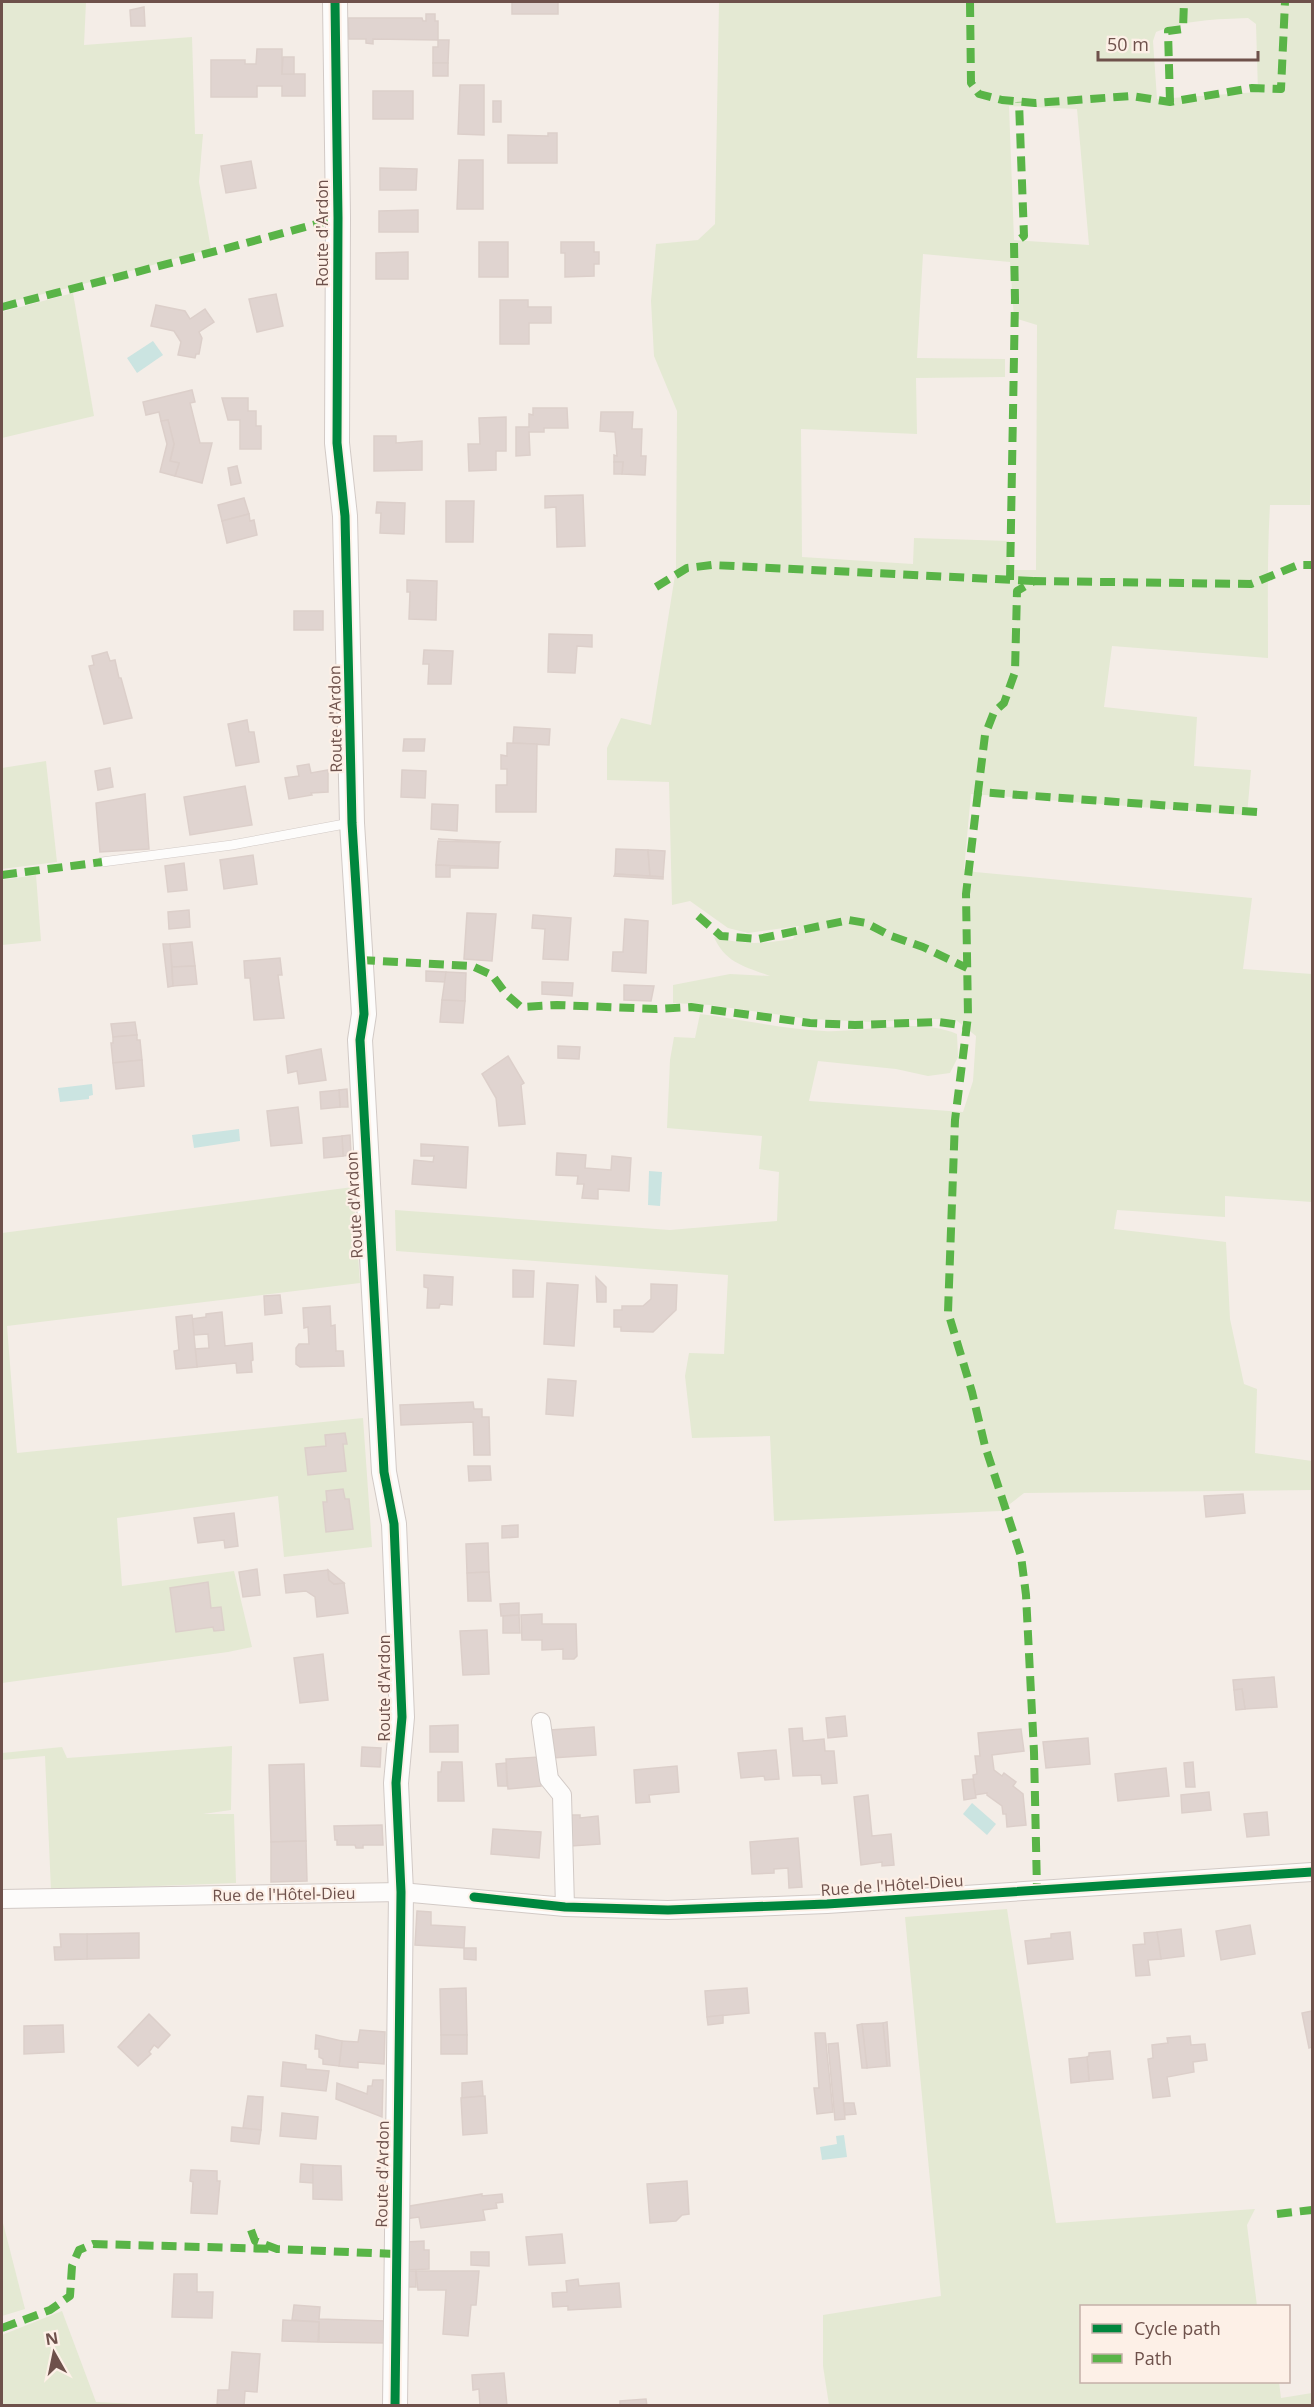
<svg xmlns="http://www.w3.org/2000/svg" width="1314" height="2407" font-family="'Open Sans',sans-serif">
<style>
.green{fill:#e4e9d3;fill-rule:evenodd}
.water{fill:#cbe4e1}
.building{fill:#e0d4d0;stroke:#dccfca;stroke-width:1.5}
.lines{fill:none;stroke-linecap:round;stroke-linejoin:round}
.service-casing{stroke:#d2cac6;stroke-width:10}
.minor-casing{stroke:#d2cac6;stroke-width:20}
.tertiary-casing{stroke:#d2cac6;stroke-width:26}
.service{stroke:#fdfcfb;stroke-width:9}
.minor{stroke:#fdfcfb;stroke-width:18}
.tertiary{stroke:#fdfcfb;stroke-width:24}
.quiet{stroke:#59b447;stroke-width:8;stroke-dasharray:15 8;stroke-linecap:butt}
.cycleway-casing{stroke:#fdf0e7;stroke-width:13}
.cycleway{stroke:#00873e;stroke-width:9}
.labels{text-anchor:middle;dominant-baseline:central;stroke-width:4.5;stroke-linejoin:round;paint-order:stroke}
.street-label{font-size:16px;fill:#6e514b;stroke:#fdf0e7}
</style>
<rect width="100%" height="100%" fill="#f4ede7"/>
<g class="green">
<path d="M2,2h84l-2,43 108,-8 3,97h8l-4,48 12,67 -139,38 -70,17z"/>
<path d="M719,2h593v431l-2,72h-40c-3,51 -2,101 -2,153l-156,-12 -8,61 93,10 -3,49 57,4 -4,45 -276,-21 -7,75 11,3 277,26 -9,71 69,5v228l-87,-6v21l-108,-7 -3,19 112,13 4,77 14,65 13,5 -2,64 57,8v29l-288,3 -23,18 -227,10 -4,-85 -78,2 -7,-62 4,-23 35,1 4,-79 -332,-24 -1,-41 275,20 107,-9 2,-49 -20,-3 3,-33 -95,-8 3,-68 4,-23 21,1 5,-24c40,5 83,15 124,17 43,2 92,-14 133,3l1,23 -8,16 -22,3 -32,-7 -78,-8 -9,40 154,11 10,-31 3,-45 -20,-16 -21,-1 -62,3 -64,-3 -99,-14 -37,-2v-18l57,-11 40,2c-24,-9 -45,-13 -56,-39 31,8 46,7 79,2l6,-13 -51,7 -20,-5 -38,-27 -18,4 -3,-123 -62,-2v-32l14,-30 30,7 25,-156 1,-158 -23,-55 -3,-55 5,-57 42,-4 17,-16zM1248,18l8,6 2,68 -101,7 -4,-58 3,-9c28,-12 61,-13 92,-14zM1009,106l68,3 12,136 -75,-5zM923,254l87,8 4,56 23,7 -1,245h-26l-1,-29 -95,-3 -1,26 -111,-7 -1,-128 116,5 -1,-56 89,-1v-18l-88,-1z"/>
<path d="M73,293l21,123 -92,22v-126z"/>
<path d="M46,761l11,101 -55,7v-101z"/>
<path d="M36,875l5,66 -39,4v-65z"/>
<path d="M353,1187l7,96 -353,43 10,127 346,-35 9,129 -88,10 -6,-61 -161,22 5,68 112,-15 18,76 -24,5 -226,31v-450z"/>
<path d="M232,1746l-1,64 -28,4h31l2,69 -185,7 -6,-134 -43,4v-7l60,-6 5,11z"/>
<path d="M1007,1909l49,314 199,-14 -8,16 10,81h-175v76h197l2,16 31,-5v12h-483l-6,-39v-51l118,-19 -36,-379z"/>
<path d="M2,2219l23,90 -23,7z"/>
<path d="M62,2311l34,91 60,3h-154v-70z"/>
</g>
<g class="water">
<path d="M153,341l10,14 -26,18 -10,-15z"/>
<path d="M92,1084l1,11 -4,1v3l-29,3 -2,-14z"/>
<path d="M239,1129l1,12 -46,7 -2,-13z"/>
<path d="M649,1171l13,1 -2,34 -12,-1z"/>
<path d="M972,1803l24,21 -9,11 -24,-21z"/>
<path d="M844,2135l3,22 -25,3 -2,-13 17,-3 -1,-8z"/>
</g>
<g class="building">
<rect x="512" y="2" width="46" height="12"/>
<path d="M144,7l1,19h-14l-1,-16z"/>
<path d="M426,14h9v7h3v19l-65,-1v5l-7,-1v-4h-17l-1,-21h74l1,3h3z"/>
<path d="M438,40h11l-1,23h-15v-16h5z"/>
<path d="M257,49h25v25h23v22h-23v-10h-25v11h-46v-37h34v4h11z"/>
<path d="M283,57h11v17h-12z"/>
<rect x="433" y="63" width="15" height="13"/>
<path d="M460,85h24v50l-26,-1z"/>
<rect x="373" y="91" width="40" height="28"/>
<rect x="493" y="101" width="8" height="21"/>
<path d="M548,133h9v30h-49v-28l40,1z"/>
<path d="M459,160h24v49h-26z"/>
<path d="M251,161l5,27 -30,5 -5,-27z"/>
<path d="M380,168l37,1 -1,21h-36z"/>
<path d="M418,210v22h-39v-21z"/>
<rect x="479" y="242" width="29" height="35"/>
<path d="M561,242h33v10h5v12h-5v12l-29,1v-24h-4z"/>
<path d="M408,252v27h-32v-26z"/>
<path d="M276,294l7,32 -26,6 -8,-33z"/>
<path d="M500,300h28v7h23v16h-22v21h-29z"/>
<path d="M156,305l29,6 5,8 15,-10 9,13 -15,10 3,6 -3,16h-3l-1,4 -17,-3 3,-13 -7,-11 -23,-5z"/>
<path d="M192,390l3,12 -5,1 10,40h12l-10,40 -27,-7 4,-13 -9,-2 4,-17 -6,-24 -7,1 -2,-9 -13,3 -3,-13z"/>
<path d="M222,398h26v13h8v15h5v23h-21v-29h-12z"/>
<path d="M533,408h34l1,20h-24v4h-15l1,23 -14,1v-29h13v-13l4,1z"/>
<path d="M601,412h32l-1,17h10l-1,27h5l-1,19 -23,-1 1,-12h-9v-7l3,1 -2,-24 -15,-1z"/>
<path d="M506,417v34h-10v19l-27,1 -1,-27h12l-1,-26z"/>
<path d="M168,420l6,24 -4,17 9,2 -4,13 -15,-4 7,-28 -6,-23z"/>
<path d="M374,436h22v7l26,-2v29l-48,1z"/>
<path d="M614,462h9l-1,12h-8z"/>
<path d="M237,466l4,17 -10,2 -3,-17z"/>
<path d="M583,495l2,51 -28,1 -1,-40 -11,1v-12z"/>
<path d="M244,498l5,16 -27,7 -4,-16z"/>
<path d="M446,501h28l-1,41h-27z"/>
<path d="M377,502l28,1 -1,31 -24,-1 1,-20h-5z"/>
<path d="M249,514l1,7 4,-1 3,15 -30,8 -5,-22z"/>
<path d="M407,580l30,1 -1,39 -27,-1 1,-27h-3z"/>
<rect x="294" y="611" width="29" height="19"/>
<path d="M549,634l43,1v12l-15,-1 -2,27 -27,-1z"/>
<path d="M424,650l29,1 -2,33h-23l1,-20h-6z"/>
<path d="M107,652l3,9 5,-1 4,18h2l11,40 -28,6 -15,-58 5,-1 -2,-9z"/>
<path d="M247,720l2,12h5l5,30 -23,4 -8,-42z"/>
<path d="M514,727l36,2 -1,16 -36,-2z"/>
<path d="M404,739h21l-1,12h-21z"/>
<path d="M507,743l30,1 -1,68h-40v-27h11v-16h-6v-14l6,1z"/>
<path d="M309,764l2,9 17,-3v22l-17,1 1,2 -23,4 -4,-21 14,-2 -2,-10z"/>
<path d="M110,768l3,19 -15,3 -3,-19z"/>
<path d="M402,770l24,1 -1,27 -24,-1z"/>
<path d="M245,786l7,39 -62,10 -6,-38z"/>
<path d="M145,794l4,55 -49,3 -4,-49z"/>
<path d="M432,804l26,1 -1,26 -26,-2z"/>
<path d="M438,839l62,3 -1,1z"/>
<path d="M438,841l61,2 -1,25 -62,-3z"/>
<path d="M616,849l32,1 2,26 -35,-2z"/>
<path d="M648,850l17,1 -2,26 -13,-1z"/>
<path d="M253,855l4,29 -33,5 -4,-29z"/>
<path d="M184,863l3,27 -19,2 -3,-26z"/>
<path d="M436,865l62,3h-48v9h-14z"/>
<path d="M615,874l48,3v2l-49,-3z"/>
<path d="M189,910l1,17 -21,2 -1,-17z"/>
<path d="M467,913l29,1 -4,47 -28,-2z"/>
<path d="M533,915l38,3 -3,42 -25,-1 2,-30 -13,-1z"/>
<path d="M625,919l23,2 -2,52 -34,-2 1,-19h10z"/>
<path d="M192,942l3,24 -23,1 -2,-23z"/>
<path d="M163,944h7l3,42 -5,1z"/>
<path d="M280,958l2,17h-4l6,43 -30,2 -4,-42h-5l-1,-17z"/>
<path d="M195,966l2,18 -24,2 -1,-19z"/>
<path d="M426,971l20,1 -1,10 -19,-1z"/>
<path d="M446,972l20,1 -1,28 -23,-1z"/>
<path d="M542,982l31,1 -1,13 -30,-2z"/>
<path d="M624,985l30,1 -3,15 -27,-1z"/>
<path d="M442,1000l23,1 -2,22 -23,-1z"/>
<path d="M135,1022l2,13 -24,2 -2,-13z"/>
<path d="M137,1035v5h3l2,20 -29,3 -2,-20h2v-6z"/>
<path d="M558,1046l22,1 -1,12 -21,-1z"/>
<path d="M321,1049l5,31 -27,4 -2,-13 -9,2 -2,-17z"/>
<path d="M508,1056l16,27 -3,2 4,39 -26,2 -3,-28 -14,-24z"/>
<path d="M142,1060l2,26 -28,3 -3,-26z"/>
<path d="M347,1089l1,18h-8l-1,-17z"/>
<path d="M339,1090l1,17 -19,2 -1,-17z"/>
<path d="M298,1107l4,36 -31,3 -4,-35z"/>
<path d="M350,1135l1,20 -8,1 -1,-20z"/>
<path d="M342,1136l1,20 -19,2 -1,-20z"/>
<path d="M421,1144l47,3 -2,41 -54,-4 2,-24 19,2 1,-6h-13z"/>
<path d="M557,1153l29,2 -1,13 26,2 1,-14 19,2 -2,33 -31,-2v10l-16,-1 2,-14h-7l1,-8 -22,-1z"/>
<path d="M513,1270l21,1 -1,26h-20z"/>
<path d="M424,1275l29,2 -1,28 -12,-1 -1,4h-12l1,-20 -4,-1z"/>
<path d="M596,1277l10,10v15h-9z"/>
<path d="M547,1283l31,2 -4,61 -30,-2z"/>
<path d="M651,1284l26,1 -1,25 -23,22 -32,-1v-4h-7v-17h8v-4h21l8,-7z"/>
<path d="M280,1295l2,18 -17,2 -1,-19z"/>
<path d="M330,1306l1,20 4,-1 1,26h7l1,15 -44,1 -4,-3v-16l3,-4h10l-1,-17 -4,1 -1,-20z"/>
<path d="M222,1312l3,34 27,-3 1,17 -2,1 1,11 -15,1 -1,-10 -39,4 -2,-18 14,-1 -1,-14 -14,1 -2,-16 14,-2v-3z"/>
<path d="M192,1315l5,52 -21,2 -2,-18 5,-1 -3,-33z"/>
<path d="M548,1379l28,2 -3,35 -27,-2z"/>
<path d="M473,1402l1,7h8v8h7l1,38h-16l-1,-33 -72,3 -1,-20z"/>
<path d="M345,1433l2,11h-4l3,27 -38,4 -3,-27 21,-2 -1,-11z"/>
<path d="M468,1466h22l1,14 -22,1z"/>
<path d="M343,1489l2,10h4l4,30 -27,3 -3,-30h4l-1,-11z"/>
<path d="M1243,1494l2,19 -39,4 -2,-21z"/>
<path d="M234,1513l4,33 -13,2 -1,-8 -26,3 -4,-25z"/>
<path d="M518,1525v12l-16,1v-12z"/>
<path d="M488,1543l1,29 -22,1 -1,-29z"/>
<path d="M257,1569l3,26 -17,2 -4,-25z"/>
<path d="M328,1570l1,10 5,4 10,-1 4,30 -31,4 -2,-20 -9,-6 -20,2 -2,-18z"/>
<path d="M328,1570l16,13 -10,1 -5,-4z"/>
<path d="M489,1572l2,29h-23l-1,-28z"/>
<path d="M208,1582l3,26 10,-1 3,23 -10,1 -1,-4 -37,5 -6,-44z"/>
<path d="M519,1603v12l-18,1 -1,-12z"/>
<path d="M542,1614v10h34l1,32 -3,3h-11v-10l-21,1v-10h-20l-1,-25z"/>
<path d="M519,1615l1,18h-17v-17z"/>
<path d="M487,1630l2,44 -26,1 -3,-44z"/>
<path d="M323,1654l5,46 -28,3 -6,-45z"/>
<path d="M1274,1677l3,30 -32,2 -3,-20 -8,1 -1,-10z"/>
<path d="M1242,1689l3,20 -9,1 -2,-20z"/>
<path d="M845,1716l2,20 -19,2 -2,-20z"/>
<path d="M458,1725v27h-28v-26z"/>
<path d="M594,1727l2,28 -44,3 -2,-28z"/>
<path d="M802,1728l1,13 21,-2 1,12h9l3,32 -15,1 -1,-9 -28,1 -4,-47z"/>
<path d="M1021,1729l3,22 -32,4 2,15 8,6 2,-3 12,9 -3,4 10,8 3,31 -19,2 -1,-13h-3l-1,-8 -15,-11v-2l-12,2 -2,-20 4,-1 -2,-18h5l-2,-23z"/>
<path d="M1088,1738l2,26 -44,4 -3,-26z"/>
<path d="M362,1747l19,1 -1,19 -19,-1z"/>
<path d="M776,1750l3,29 -14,1 -1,-4 -23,2 -3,-25z"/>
<path d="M539,1757l2,29 -33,3 -2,-30z"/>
<path d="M442,1762h20l2,39h-26v-29h3z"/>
<path d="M1193,1762l2,25h-9l-2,-24z"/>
<path d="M506,1763l1,23h-9l-2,-22z"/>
<path d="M304,1764l2,77 -35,1 -2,-77z"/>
<path d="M677,1766l2,26 -30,3 1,7 -14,1 -2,-33z"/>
<path d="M1166,1768l3,28 -51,5 -3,-27z"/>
<path d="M973,1779l3,19 -12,2 -2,-20z"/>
<path d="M1209,1792l2,18 -29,3 -1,-18z"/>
<path d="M868,1795l4,41 19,-2 3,31 -12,1v-4l-21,3 -7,-68z"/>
<path d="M1267,1812l2,23 -22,2 -3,-23z"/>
<path d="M569,1815h11v3l18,-2 2,28 -29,2z"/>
<path d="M382,1825l1,20h-20v3h-7l-1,-3h-18v-5h-2l-1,-14z"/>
<path d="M493,1829l48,3 -2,26 -48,-4z"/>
<path d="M798,1838l4,49 -13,1 -1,-20 -14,1v4l-22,1 -2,-32z"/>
<path d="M306,1841l1,40 -36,1v-40z"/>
<path d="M417,1911l14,1v13l34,2 -1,21 -49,-3z"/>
<path d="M1250,1925l5,29 -34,6 -5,-29z"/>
<path d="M1181,1929l3,27 -23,3 -4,-27z"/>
<path d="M1070,1932l3,27 -45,5 -3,-23 26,-3v-4z"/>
<path d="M1157,1932l4,27 -13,1 2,15 -14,1 -3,-31 12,-1 -1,-11z"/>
<path d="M139,1933v25l-52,1v-25z"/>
<path d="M60,1934h27v25l-32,1 -1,-13h7z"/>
<path d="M464,1948h12v12l-12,-1z"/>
<path d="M466,1988l1,47h-26l-1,-46z"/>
<path d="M747,1988l2,25 -42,4 -2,-26z"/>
<path d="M1312,2011v36l-3,1 -7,-35z"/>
<path d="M149,2014l21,21 -12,13 -4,-3 -5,7 2,2 -13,12 -20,-19z"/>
<path d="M723,2015v8l-15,2 -1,-8z"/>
<path d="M887,2022l3,44h-3l-4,-43z"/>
<path d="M883,2023l4,43 -20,2 -5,-44z"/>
<path d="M862,2024l5,44h-5l-5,-43z"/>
<path d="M63,2025l1,27 -40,2v-28z"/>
<path d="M360,2030l25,2 -1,32 -26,-2v6l-19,-2 3,-25 16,1z"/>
<path d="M815,2033h10l8,79 -16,2 -3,-26h5z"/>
<path d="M316,2035l26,6 -3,25 -16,-2v-5l-4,-2v-8h-4z"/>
<rect x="441" y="2035" width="26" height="19"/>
<path d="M1190,2036l1,9 14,-1 2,16 -14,2 1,10 -27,5 3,19 -17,2 -5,-39 5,-1 -1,-13 16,-2 -1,-5z"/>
<path d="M838,2043l7,76 -10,1 -7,-76z"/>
<path d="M1110,2051l3,28 -24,2 -2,-24 2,-1v-3z"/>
<path d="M1087,2057l2,24 -18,2 -2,-24z"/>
<path d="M283,2062l23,3v4l23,2 -3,20 -45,-5z"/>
<path d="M373,2080h10l-1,37 -46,-18 1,-16 30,11 1,-8h4z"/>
<path d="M482,2081l1,15 -21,2v-15z"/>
<path d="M248,2096l15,1 -2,33 -18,-2z"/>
<path d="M485,2096l2,37 -24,2 -2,-37z"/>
<path d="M844,2103h10l2,11 -11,1z"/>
<path d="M282,2113l36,4 -2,22 -36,-3z"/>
<path d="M232,2127l29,3 -2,14 -28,-3z"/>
<path d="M301,2164l12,1v18l-13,-1z"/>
<path d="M313,2165l28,1 1,34 -29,-1z"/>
<path d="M191,2170l26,1v10h3l-3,33 -26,-1 2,-31 -3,-1z"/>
<path d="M687,2181l2,33 -7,1 -6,6 -26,2 -3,-39z"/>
<path d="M482,2194v2l20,-2 1,8 -7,1 1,5 -14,2 2,10 -64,8 -2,-11 -14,2 -1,-12z"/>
<path d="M562,2234l3,29 -36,2 -3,-28z"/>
<path d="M424,2241v9h5v19l-23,1 -1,-28z"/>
<path d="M471,2252h18v14l-18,-1z"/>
<rect x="406" y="2271" width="10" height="16"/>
<path d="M416,2271h63l-3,34h-5l-3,31 -25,-2 3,-44h-28z"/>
<path d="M174,2274h23v18h16l-1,26 -40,-1z"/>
<path d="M578,2279l1,7 40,-3 2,24 -53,3v-4l-15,1 -1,-14 15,-1 -1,-11z"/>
<path d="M294,2305l26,2 -1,12 67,2v22l-67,-1v-20l-27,-2z"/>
<path d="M283,2320l36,2 -1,20 -36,-1z"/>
<path d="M232,2352l28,2 -3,38 -12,-1 -1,15h-27l1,-16h11z"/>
<path d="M504,2373l3,33h-27l-1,-17 -6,1 -1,-15z"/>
<path d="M646,2399l1,7h-27v-5z"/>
</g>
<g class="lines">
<g class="service-casing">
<path id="service" d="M102,862l130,-17 118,-22"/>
</g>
<g class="minor-casing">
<g id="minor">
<path d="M541,1722l8,57 13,16 3,112"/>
<path d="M2,1899l399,-7 164,15 103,3 159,-6 485,-32"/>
</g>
</g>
<g class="tertiary-casing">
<path id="tertiary" d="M335,2l3,216 -1,225 8,73 7,307 12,191 -4,26 24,432 10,52 8,193 -6,66 5,109 -6,514"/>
</g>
<use href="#service" class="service"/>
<use href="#minor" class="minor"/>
<use href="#tertiary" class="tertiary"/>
<g class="quiet">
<path d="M970,2l1,81 8,11 23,6 33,3 96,-7 39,6 82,-14 29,1 4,-87"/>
<path d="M1170,102l-2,-71 15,-2 1,-27"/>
<path d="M2,307c112,-29 224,-58 336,-89"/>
<path d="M1010,580l5,-280 -1,-57 10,-7 -5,-134"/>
<path d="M656,587l31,-19 25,-3 322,16"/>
<path d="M978,792l-12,102 2,122 -13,104 -7,192 24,80 13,54 36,110 5,39 8,157 3,138"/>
<path d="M1257,812l-279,-20 7,-57 9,-23 10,-9 11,-31 2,-81 17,-10 217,3 47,-19h14"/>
<path d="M2,875l100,-13"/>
<path d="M698,916l23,20 37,3 91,-19 17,3 25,13 32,11 44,21"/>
<path d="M360,960l112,6 20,9 14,19 15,13 36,-2 100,4 34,-2 119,16 45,2 83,-3 29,4"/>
<path d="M1277,2214l35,-4"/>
<path d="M251,2230l4,11 22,8 118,5"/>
<path d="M2,2328l48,-18 20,-14 2,-30 7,-16 14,-6 184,5"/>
</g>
<g class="cycleway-casing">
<g id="cycleway">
<path d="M335,2l3,216 -1,225 8,73 7,307 12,191 -4,26 24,432 10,52 8,193 -6,66 5,109 -6,514"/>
<path d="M474,1897l91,10 103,3 159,-6 485,-32"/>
</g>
</g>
<use href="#cycleway" class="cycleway"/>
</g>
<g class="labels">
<g class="street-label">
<text transform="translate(322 233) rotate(-90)">Route d'Ardon</text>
<text transform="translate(335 719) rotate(-91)">Route d'Ardon</text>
<text transform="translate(354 1205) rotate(-93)">Route d'Ardon</text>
<text transform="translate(384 1688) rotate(-90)">Route d'Ardon</text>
<text transform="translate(892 1885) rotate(-4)">Rue de l'Hôtel-Dieu</text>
<text transform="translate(284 1894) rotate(-1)">Rue de l'Hôtel-Dieu</text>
<text transform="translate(382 2174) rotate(-89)">Route d'Ardon</text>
</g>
</g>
<rect width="1314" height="2407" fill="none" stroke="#6e514b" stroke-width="6"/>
<rect x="1080" y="2305" width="210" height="78" fill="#fdf0e7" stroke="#c4b0a9" stroke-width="1.5"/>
<rect x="1092" y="2324" width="30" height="9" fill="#00873e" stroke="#c4b0a9" stroke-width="1.5"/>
<text x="1134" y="2335" font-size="18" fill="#6e514b">Cycle path</text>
<rect x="1092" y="2354" width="30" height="9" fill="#59b447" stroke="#c4b0a9" stroke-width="1.5"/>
<text x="1134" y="2365" font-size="18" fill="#6e514b">Path</text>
<g transform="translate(54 2353) rotate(351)" stroke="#fdf0e7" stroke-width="4.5" paint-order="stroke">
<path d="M0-4.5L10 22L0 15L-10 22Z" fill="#6e514b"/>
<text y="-9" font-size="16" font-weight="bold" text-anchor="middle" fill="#6e514b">N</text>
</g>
<path d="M1098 51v9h160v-9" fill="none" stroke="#6e514b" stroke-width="3"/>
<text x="1107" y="51" font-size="18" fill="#6e514b" stroke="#fdf0e7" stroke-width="4.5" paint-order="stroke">50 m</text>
</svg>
